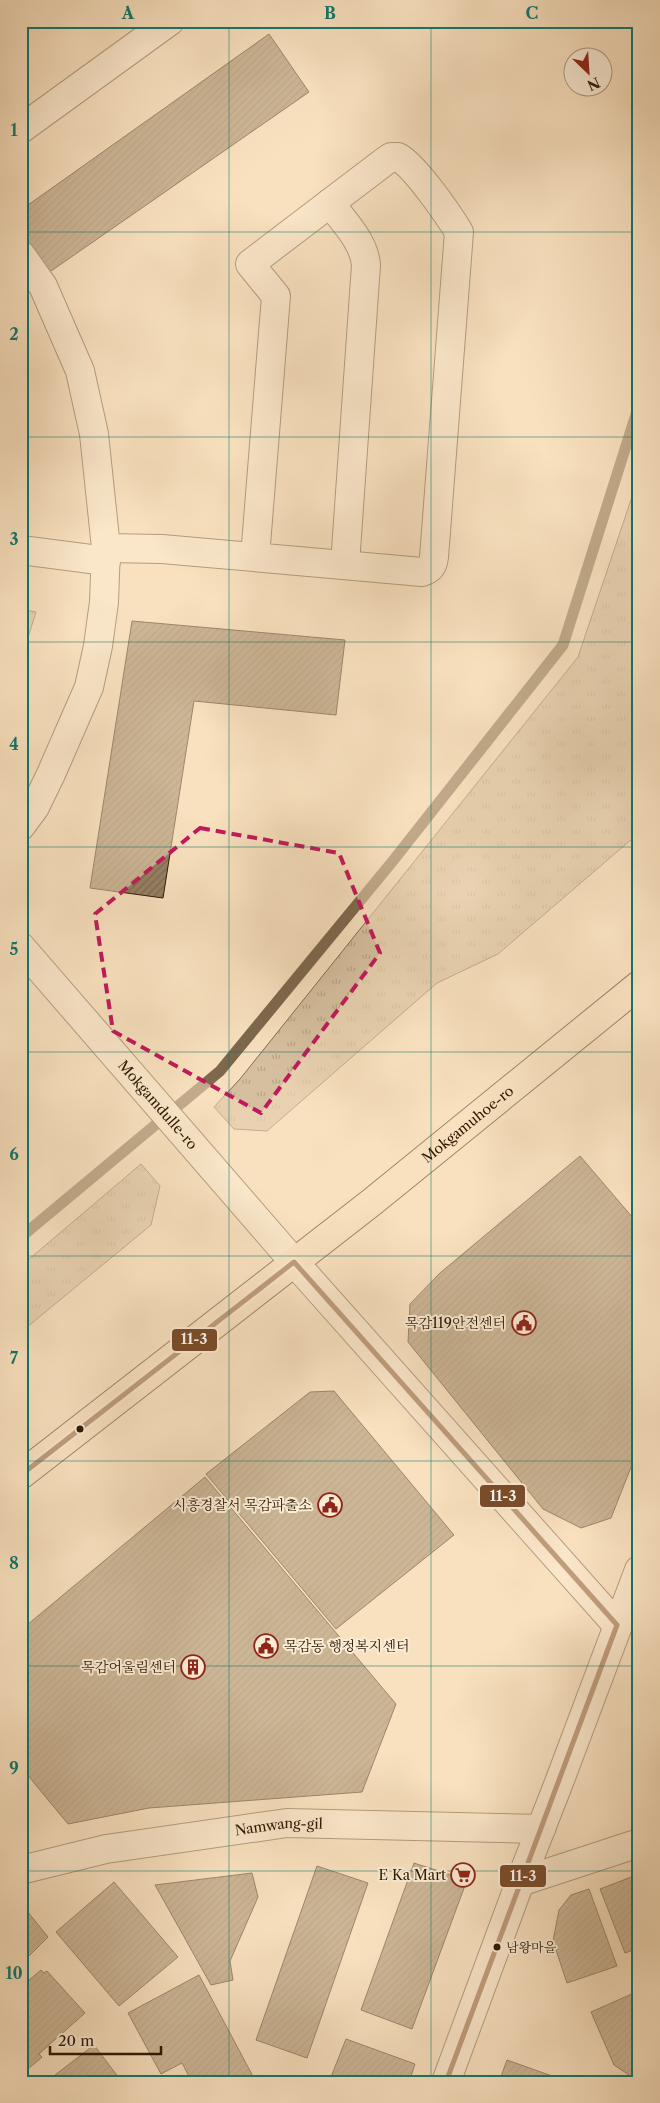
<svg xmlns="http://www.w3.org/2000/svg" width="660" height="2103" font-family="'Libre Caslon Text','Noto Serif KR',serif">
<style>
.grass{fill:url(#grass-tufts);stroke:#806c51}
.park{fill:url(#park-dots);stroke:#806c51}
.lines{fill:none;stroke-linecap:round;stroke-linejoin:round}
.stream{stroke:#7d684d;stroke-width:11}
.building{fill:url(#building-hatch);stroke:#2b1903}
.minor-casing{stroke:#5e4b32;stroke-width:30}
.major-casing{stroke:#2b1903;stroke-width:30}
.minor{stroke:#fbecd5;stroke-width:28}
.major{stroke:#f9e1bf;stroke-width:28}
.bus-1-casing{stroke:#fbecd5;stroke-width:9}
.bus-1{stroke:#7a4b2a;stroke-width:5}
.marked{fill:none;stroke:#c2185b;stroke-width:4;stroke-dasharray:10 6;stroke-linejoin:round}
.grid{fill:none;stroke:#0f766e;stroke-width:1;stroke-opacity:0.55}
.bus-dot{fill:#2b1903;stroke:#fbecd5;stroke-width:2}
.labels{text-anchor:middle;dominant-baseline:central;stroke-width:4;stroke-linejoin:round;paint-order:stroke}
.bus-label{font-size:13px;fill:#2b1903;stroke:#fbecd5;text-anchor:start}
.street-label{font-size:14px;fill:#2b1903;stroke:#fbecd5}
.poi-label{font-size:14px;fill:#2b1903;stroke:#fbecd5;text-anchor:end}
.line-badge{stroke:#fbecd5;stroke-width:2}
.badge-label{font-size:14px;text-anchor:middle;font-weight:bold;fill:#fff}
.neatline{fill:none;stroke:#0f766e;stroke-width:2}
.grid-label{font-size:16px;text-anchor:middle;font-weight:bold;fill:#0f766e}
</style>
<defs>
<pattern id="grass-tufts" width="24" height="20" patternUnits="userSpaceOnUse" patternTransform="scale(1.25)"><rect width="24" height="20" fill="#d6bf9f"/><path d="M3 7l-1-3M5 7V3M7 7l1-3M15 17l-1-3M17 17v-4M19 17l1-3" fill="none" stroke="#b8a487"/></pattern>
<pattern id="park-dots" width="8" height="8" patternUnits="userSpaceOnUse" patternTransform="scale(1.25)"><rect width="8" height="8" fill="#d6bf9f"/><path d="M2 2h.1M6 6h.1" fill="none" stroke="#b8a487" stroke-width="1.8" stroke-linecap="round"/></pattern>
<pattern id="building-hatch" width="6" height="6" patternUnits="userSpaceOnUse" patternTransform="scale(1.25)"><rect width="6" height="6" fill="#968165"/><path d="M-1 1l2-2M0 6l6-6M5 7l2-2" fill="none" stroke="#7b6951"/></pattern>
</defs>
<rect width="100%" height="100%" fill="#f9e1bf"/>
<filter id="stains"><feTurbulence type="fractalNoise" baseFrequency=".004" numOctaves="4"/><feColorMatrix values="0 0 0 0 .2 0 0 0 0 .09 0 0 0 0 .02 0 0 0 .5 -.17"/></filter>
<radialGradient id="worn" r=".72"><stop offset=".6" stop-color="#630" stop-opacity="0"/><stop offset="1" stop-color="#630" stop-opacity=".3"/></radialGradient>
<g class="grass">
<path d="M639,476v357l-141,121 -61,29 -170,148 -33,-2 -20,-22 26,-28 338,-422z"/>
<path d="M141,1164l19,22 -9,39 -130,107v-66z"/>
</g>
<path class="park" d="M21,609l15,3 -15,48z"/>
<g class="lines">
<path class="stream" d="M21,1237l199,-166 172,-209 171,-217 76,-240"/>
</g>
<g class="building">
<path d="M269,34l40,58 -268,186 -20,-33v-35z"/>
<path d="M132,621l213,19 -9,75 -142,-14 -31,197 -73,-10z"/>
<path d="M580,1156l59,69v222l-28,71 -30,10 -38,-19 -135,-167 2,-38 30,-31z"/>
<path d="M334,1391l120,144 -118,94 -130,-155 104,-82z"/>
<path d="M205,1477l191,227 -34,88 -213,16 -81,16 -47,-57v-137z"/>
<path d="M414,1863l53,17 -55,149 -51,-19z"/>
<path d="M317,1866l51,17 -61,175 -51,-18z"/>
<path d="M252,1873l6,24 -28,64 3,19 -22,5 -56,-100z"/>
<path d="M639,1874v74l-14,5 -25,-64z"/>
<path d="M114,1882l64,75 -59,49 -63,-74z"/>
<path d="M589,1889l28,77 -50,17 -14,-42 6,-31 12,-15z"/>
<path d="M21,1906h2l25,31 -27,27z"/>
<path d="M41,1970l3,3 3,-2 38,42 -46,41 3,3 -21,18v-88z"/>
<path d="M199,1975l57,107h-64l-10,-19 -21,11 -33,-61z"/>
<path d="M634,1993l5,12v69l-7,3 -18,-12 -23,-53z"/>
<path d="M346,2039l69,25 -6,18h-80z"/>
<path d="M94,2045l28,37h-76z"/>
<path d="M507,2060l62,22h-70z"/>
</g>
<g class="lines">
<g class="minor-casing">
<g id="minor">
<path d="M21,129l149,-108"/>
<path d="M330,203c13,18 34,38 36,62l-21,299"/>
<path d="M21,255l22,31 37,85 14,63 12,114 -2,54 -6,44 -9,41 -38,87 -16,33 -14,19"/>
<path d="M106,548l56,1 260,23c9,-3 11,-7 12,-15l25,-325c-11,-18 -44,-66 -61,-75h-7l-7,5 -134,102 26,32 -21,261"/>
<path d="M21,550l85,11"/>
<path id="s1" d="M21,947l273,315 323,363"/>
<path id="s2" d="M21,1870l85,-21 181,-26 254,6"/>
<path d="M520,1882l119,-39"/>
<path d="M446,2082l74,-200 38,-97 81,-215"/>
</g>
</g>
<g class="major-casing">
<g id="major">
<path id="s3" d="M21,1475l351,-273 267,-217"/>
</g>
</g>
<use href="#minor" class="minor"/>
<use href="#major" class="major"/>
<g class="bus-1-casing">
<path id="bus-1" d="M21,1475l273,-213 323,363 -171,457"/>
</g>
<use href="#bus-1" class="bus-1"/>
</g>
<path d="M0 0H660V2103H0ZM200,828l139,25 41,100 -119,160 -148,-82 -18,-117z" fill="#f9e1bf" fill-opacity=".55" fill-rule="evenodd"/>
<path class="marked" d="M200,828l139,25 41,100 -119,160 -148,-82 -18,-117z"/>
<path class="grid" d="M229,21v2061M431,21v2061M21,232h618M21,437h618M21,642h618M21,847h618M21,1052h618M21,1256h618M21,1461h618M21,1666h618M21,1871h618"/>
<defs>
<g id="civic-ring" transform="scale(1.25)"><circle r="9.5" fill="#fbecd5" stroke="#8f2418" stroke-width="1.5"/><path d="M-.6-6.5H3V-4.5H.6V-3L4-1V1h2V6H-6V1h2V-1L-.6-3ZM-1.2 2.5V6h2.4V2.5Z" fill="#8f2418"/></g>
<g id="building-ring" transform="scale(1.25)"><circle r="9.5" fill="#fbecd5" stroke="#8f2418" stroke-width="1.5"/><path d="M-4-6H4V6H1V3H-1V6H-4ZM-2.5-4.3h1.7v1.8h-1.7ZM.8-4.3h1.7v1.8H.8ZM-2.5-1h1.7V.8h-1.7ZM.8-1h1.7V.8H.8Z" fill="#8f2418"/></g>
<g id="supermarket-ring" transform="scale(1.25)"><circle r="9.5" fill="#fbecd5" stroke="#8f2418" stroke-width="1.5"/><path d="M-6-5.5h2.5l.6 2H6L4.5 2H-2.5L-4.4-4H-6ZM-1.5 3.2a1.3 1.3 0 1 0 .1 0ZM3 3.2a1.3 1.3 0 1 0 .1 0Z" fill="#8f2418"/></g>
</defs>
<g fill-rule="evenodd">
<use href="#civic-ring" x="524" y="1323"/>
<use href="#civic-ring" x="330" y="1505"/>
<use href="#civic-ring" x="266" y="1646"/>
<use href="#building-ring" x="193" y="1667"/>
<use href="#supermarket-ring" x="463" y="1875"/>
</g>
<g class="bus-dot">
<circle cx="80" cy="1429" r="4.5"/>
<circle cx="497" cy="1947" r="4.5"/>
</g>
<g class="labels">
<g class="bus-label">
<text x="506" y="1947">남왕마을</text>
</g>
<g class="street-label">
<text stroke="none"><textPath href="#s1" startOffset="209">Mokgamdulle-ro</textPath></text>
<text stroke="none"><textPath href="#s3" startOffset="568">Mokgamuhoe-ro</textPath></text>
<text stroke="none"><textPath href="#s2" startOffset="262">Namwang-gil</textPath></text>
</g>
<g class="poi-label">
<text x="506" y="1323">목감119안전센터</text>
<text x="312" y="1505">시흥경찰서 목감파출소</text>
<text x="284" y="1646" text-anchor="start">목감동 행정복지센터</text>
<text x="176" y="1667">목감어울림센터</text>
<text x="446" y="1875">E Ka Mart</text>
</g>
</g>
<g class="line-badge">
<rect x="171" y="1328" width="47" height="24" rx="5" fill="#7a4b2a"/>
<rect x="479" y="1484" width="47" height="24" rx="5" fill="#7a4b2a"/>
<rect x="499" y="1864" width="48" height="24" rx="5" fill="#7a4b2a"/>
</g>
<g class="badge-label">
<text x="194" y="1344">11-3</text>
<text x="503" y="1501">11-3</text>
<text x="523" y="1881">11-3</text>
</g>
<rect width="660" height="2103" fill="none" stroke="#f9e1bf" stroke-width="55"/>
<g transform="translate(588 72) rotate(155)"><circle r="24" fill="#fbecd5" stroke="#a89881"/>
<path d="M0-4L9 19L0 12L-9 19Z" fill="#8f2418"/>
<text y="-8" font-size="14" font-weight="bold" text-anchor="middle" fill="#2b1903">N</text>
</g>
<path d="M50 2046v8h111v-8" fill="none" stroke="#2b1903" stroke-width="2.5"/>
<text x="58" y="2046" font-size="15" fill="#2b1903" stroke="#fbecd5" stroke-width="4" paint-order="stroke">20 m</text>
<rect x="28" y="28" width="604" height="2048" class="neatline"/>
<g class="grid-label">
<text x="128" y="19">A</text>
<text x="330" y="19">B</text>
<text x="532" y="19">C</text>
<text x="14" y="136">1</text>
<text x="14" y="340">2</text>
<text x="14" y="545">3</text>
<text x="14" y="750">4</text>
<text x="14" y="955">5</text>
<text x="14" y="1160">6</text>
<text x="14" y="1364">7</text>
<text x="14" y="1569">8</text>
<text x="14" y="1774">9</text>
<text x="14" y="1979">10</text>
</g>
<rect width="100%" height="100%" filter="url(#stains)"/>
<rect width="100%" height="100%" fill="url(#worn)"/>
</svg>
